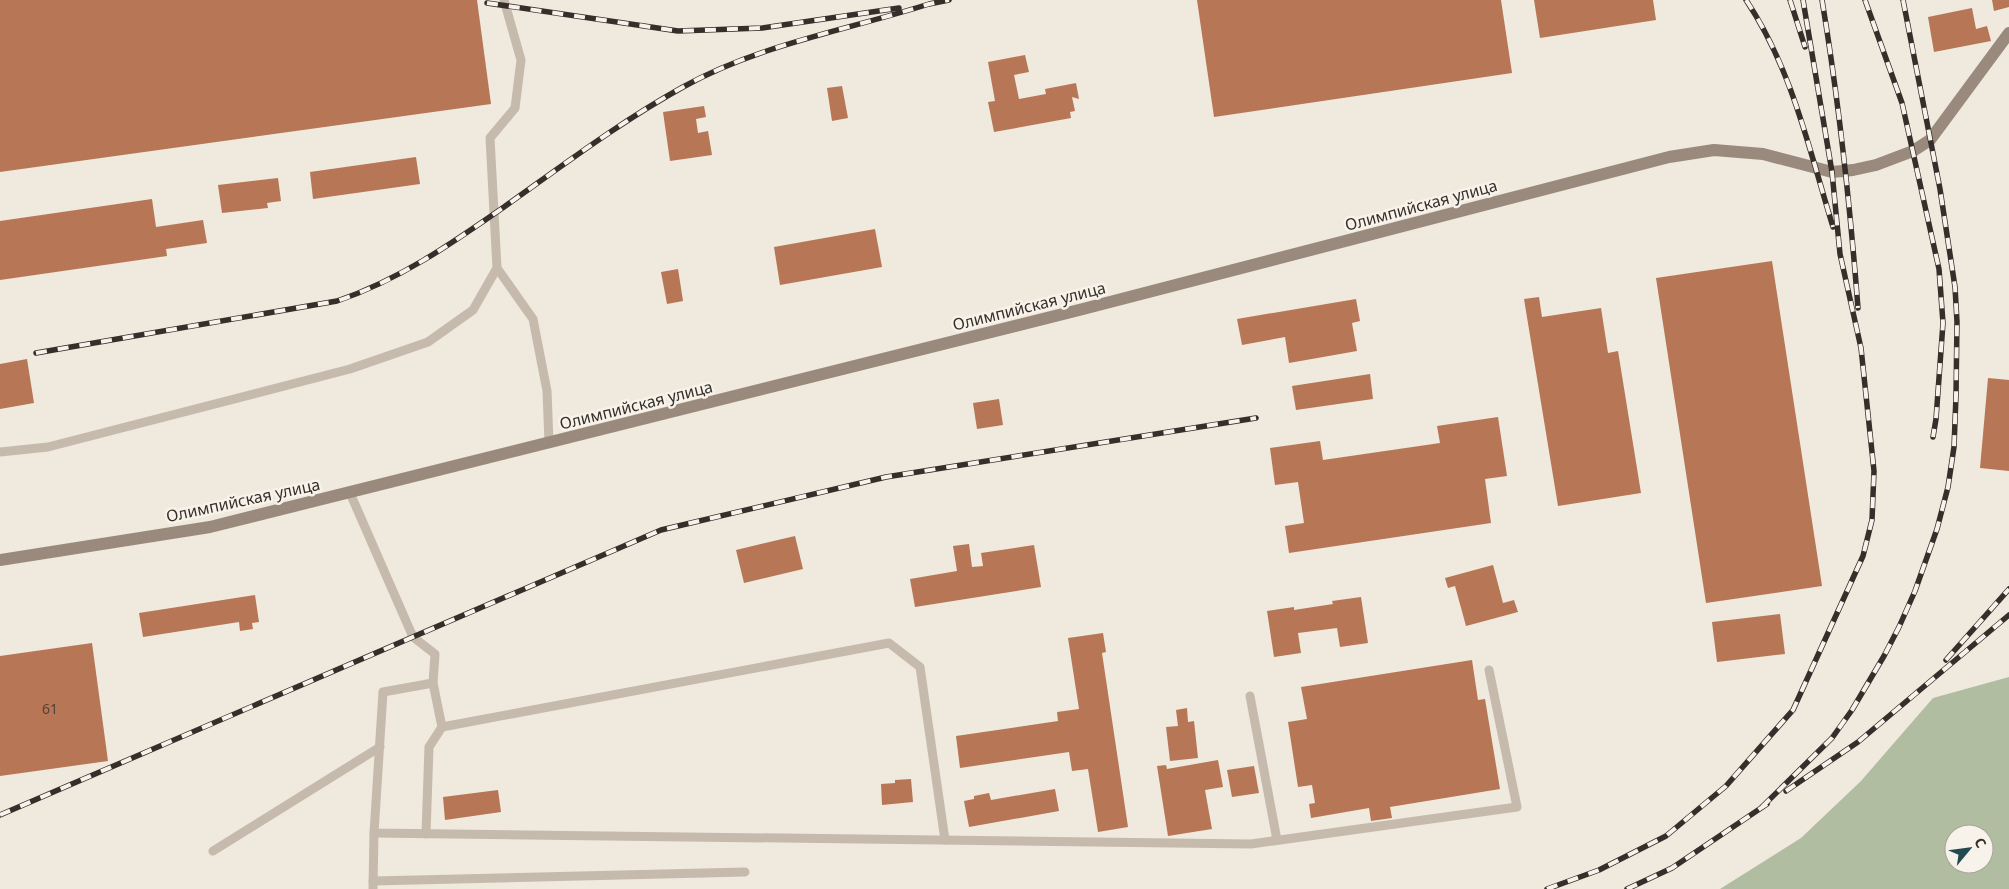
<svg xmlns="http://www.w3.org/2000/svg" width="2009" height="889" font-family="'Noto Sans',sans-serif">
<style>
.green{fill:#b1bda0;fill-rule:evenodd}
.building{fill:#b77655}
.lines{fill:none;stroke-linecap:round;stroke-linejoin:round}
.lane{stroke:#c6baac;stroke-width:9}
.secondary{stroke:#9a8a7d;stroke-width:12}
.rail-casing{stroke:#352e2a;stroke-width:5.5}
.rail{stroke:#f8f3ea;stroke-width:4;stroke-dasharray:11;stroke-linecap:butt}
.labels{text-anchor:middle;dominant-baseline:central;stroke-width:5;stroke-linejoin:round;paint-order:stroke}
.number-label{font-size:14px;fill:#564035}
.street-label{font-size:16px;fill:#352e2a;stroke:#f8f3ea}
</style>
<rect width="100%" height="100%" fill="#efe9de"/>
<path class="green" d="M2009,677v212h-289l81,-51 60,-57 72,-83zM1954,834h30v30h-30z"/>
<g class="building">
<path d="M0,0h477l14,104 -491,68z"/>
<path d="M1197,0h304l11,73 -298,44z"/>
<path d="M1534,0h119l3,20 -116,18z"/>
<path d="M1992,0h17v7l-15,4z"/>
<path d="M1972,8l4,21 11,-3 4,15 -57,11 -6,-35z"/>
<path d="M1025,55l4,17 -15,3 5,24 27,-5 -1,-5 31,-6 3,16 -7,-2 3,14 -5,1 1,6 -77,14 -6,-30 7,-1 -7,-39z"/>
<path d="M842,86l6,32 -16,3 -5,-33z"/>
<path d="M704,106l2,11 -10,2 2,14 10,-2 4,24 -42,6 -7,-49z"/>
<path d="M416,157l4,27 -107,15 -3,-27z"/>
<path d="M278,178l3,23 -14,2 1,5 -46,5 -4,-28z"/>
<path d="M152,199l4,28 47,-7 4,23 -41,6 1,7 -167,24v-59z"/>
<path d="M875,229l7,38 -102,18 -6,-38z"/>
<path d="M1772,261l50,325 -116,17 -50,-325z"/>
<path d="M678,269l5,32 -16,3 -6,-32z"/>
<path d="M1539,297l3,20 59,-9 7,45 10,-2 23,142 -83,13 -34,-207z"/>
<path d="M1356,299l4,22 -8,2 5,28 -68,12 -4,-26 -43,8 -5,-26z"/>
<path d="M27,359l7,44 -34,6v-45z"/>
<path d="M1370,374l3,25 -77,11 -4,-24z"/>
<path d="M1988,378l21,2v91l-29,-3z"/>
<path d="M999,399l4,26 -26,4 -4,-26z"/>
<path d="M1498,417l9,59 -22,3 6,44 -202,30 -4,-27 19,-3 -6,-41 -23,3 -5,-37 50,-7 3,19 117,-17 -3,-17z"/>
<path d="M795,536l8,33 -59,14 -8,-33z"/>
<path d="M969,544l3,23 11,-1 -2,-13 53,-8 7,42 -126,20 -5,-28 47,-8 -4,-25z"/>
<path d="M1493,565l10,38 11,-3 4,12 -52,14 -11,-40 -7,2 -3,-10z"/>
<path d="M255,595l4,27 -7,1 1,6 -13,2 -1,-9 -96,15 -4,-24z"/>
<path d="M1361,597l7,46 -28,4 -3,-19 -39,5 3,20 -27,4 -7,-46 27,-4v3l39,-6 -1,-3z"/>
<path d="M1780,614l5,40 -68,8 -5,-40z"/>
<path d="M1103,633l3,19 -4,1 26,174 -30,5 -10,-63 -16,2 -3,-19 -109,16 -4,-32 102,-15 -1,-9 22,-3 -11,-71z"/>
<path d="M92,643l16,118 -108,15v-120z"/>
<path d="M1472,660l6,40 7,-1 15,90 -110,18 2,11 -21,3 -2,-13 -58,10 -2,-14 6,-1 -3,-18 -14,2 -10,-65 19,-3 -6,-32z"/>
<path d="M1187,708l1,14 6,-1 4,37 -28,3 -4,-34 12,-1 -2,-16z"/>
<path d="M1218,760l5,27 -18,3 7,39 -44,7 -11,-70 9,-1 1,4z"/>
<path d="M1254,766l5,27 -27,4 -5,-27z"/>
<path d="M911,779l2,23 -31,3 -1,-21 14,-1v-3z"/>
<path d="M1055,789l4,22 -90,16 -5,-26 10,-2v-3l15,-3 2,7z"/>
<path d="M498,790l3,22 -56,8 -2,-23z"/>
</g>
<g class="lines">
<g class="lane">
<path d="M497,268l36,51 14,72 2,52"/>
<path d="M0,452l48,-5 302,-78 78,-27 45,-32 24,-42 -7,-130 25,-30 6,-48 -17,-60"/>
<path d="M350,493l63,144 22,17 -2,29 -50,9 -9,141 877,11 266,-37 -28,-137"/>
<path d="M433,683l9,44 447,-84 31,24 25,173"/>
<path d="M1250,696l27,144"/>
<path d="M426,834l3,-87 13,-20"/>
<path d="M213,851l167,-104"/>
<path d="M373,881l372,-9"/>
<path d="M373,889l1,-56"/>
</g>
<path class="secondary" d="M0,560l210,-33 873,-218 586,-152 45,-7 49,4 69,18 21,-2 23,-5 37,-14 17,-11 79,-107"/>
<g class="rail-casing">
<g id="rail">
<path d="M1746,0c46,69 63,149 87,227"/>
<path d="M1790,0l15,47"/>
<path d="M1822,0c17,102 28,205 36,308"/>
<path d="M1865,0l37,103 37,166 4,54 -7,96 -3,18"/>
<path d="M487,3l191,28 84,-3 137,-20"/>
<path d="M36,353l301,-52c62,-21 114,-57 167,-94 58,-41 116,-85 179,-120 75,-42 164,-57 246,-83l20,-4"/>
<path d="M1946,660l63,-71"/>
<path d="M1786,791l72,-49 151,-127"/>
<path d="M1762,807l70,-69 20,-28 32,-54 15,-29 16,-36 22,-62 11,-42 6,-40 2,-51 1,-74 -2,-35 -15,-98 -37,-189"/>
<path d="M0,815l661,-285 225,-53 370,-59"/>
<path d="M1547,889l52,-19 67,-34 60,-50 67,-76 70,-154 9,-36 2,-49 -13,-123 -21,-94 -8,-82 -29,-172"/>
<path d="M1627,889l45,-21 95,-64"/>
</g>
</g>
<use href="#rail" class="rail"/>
</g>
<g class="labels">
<g class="number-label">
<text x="50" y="708">61</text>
</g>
<g class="street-label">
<text transform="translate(1421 205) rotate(-15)">Олимпийская улица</text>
<text transform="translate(1029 306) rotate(-14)">Олимпийская улица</text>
<text transform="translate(636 405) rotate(-14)">Олимпийская улица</text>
<text transform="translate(243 500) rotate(-12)">Олимпийская улица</text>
</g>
</g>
<g transform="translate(1969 849) rotate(61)"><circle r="24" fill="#f8f3ea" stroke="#aaa49d"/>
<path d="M0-4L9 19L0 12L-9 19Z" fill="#244a51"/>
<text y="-8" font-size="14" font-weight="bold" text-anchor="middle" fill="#352e2a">С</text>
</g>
</svg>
